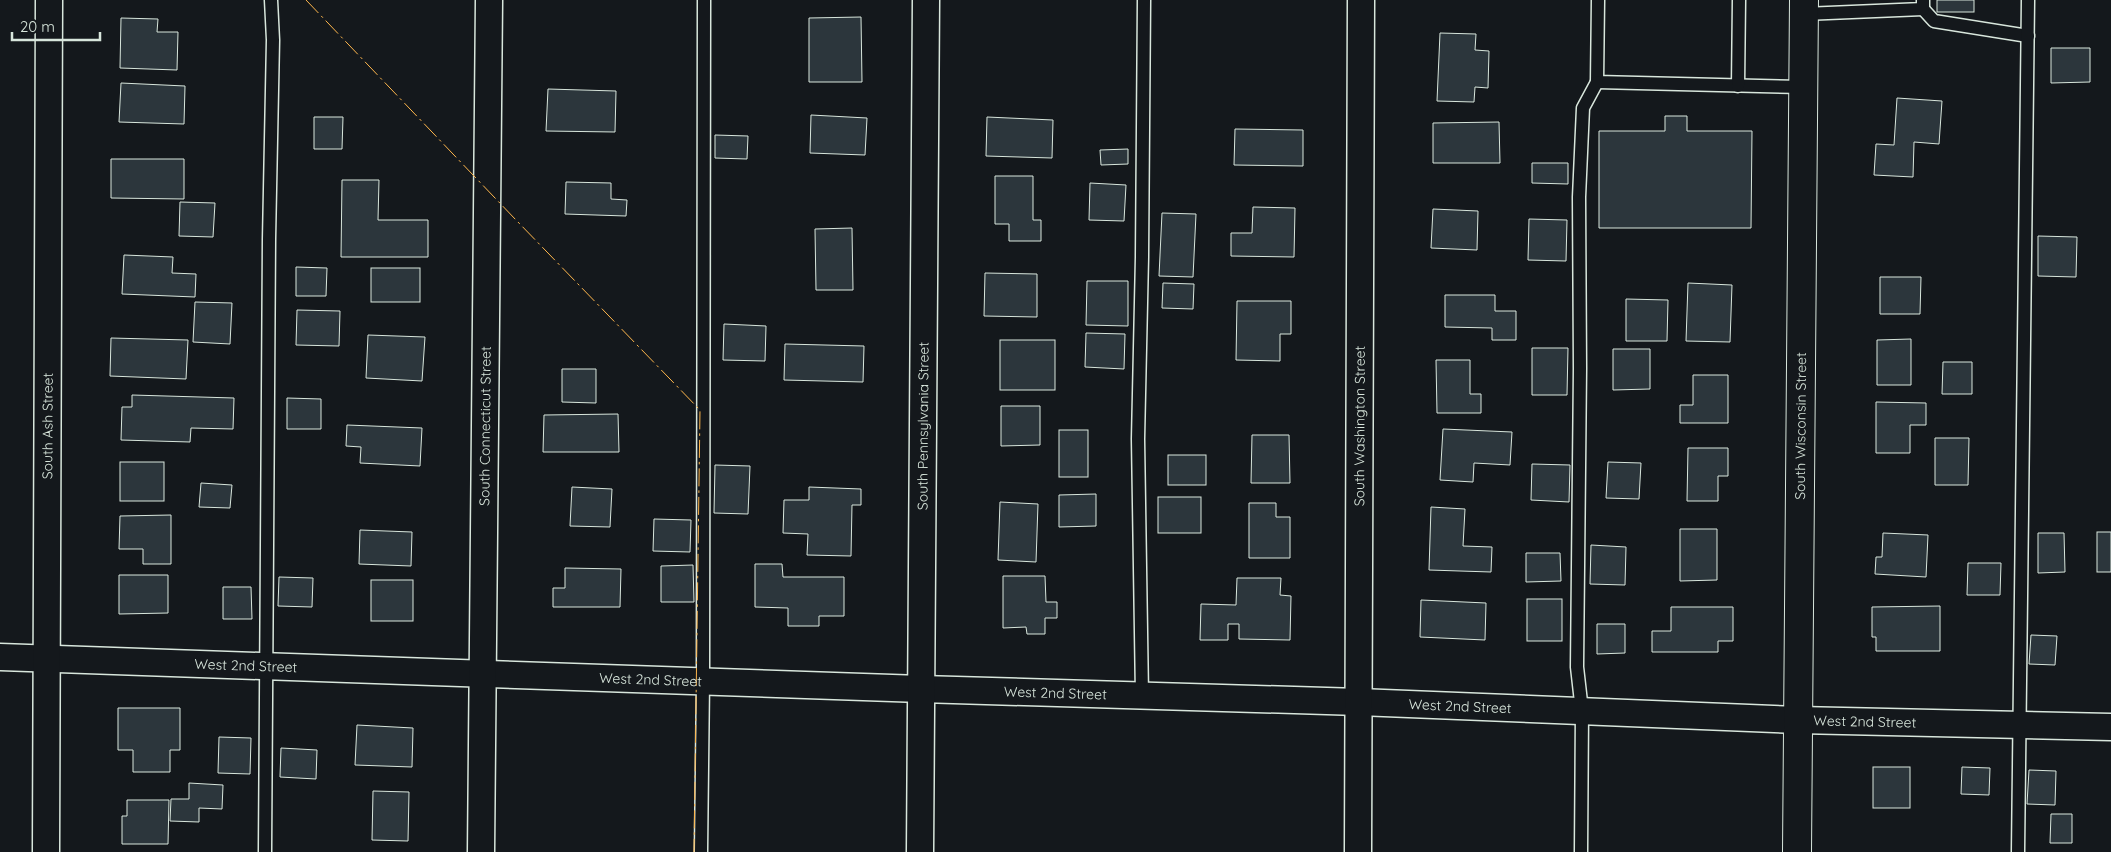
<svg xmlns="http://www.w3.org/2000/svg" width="2111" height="852" font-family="Quicksand,sans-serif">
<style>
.building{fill:#2c363c;stroke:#d8e6dc}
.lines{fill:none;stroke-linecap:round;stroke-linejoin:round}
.service-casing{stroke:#d8e6dc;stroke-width:15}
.minor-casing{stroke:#d8e6dc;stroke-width:29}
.tertiary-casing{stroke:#d8e6dc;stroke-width:30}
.service{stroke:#14181c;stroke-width:12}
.minor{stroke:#14181c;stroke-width:26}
.tertiary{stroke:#14181c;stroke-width:28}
.power{stroke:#ffb74d;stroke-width:1;stroke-dasharray:18 4 2.5 4;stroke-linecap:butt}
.labels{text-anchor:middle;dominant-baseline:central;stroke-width:4;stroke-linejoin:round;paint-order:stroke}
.street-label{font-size:14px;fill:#d8e6dc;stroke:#14181c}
</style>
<rect width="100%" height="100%" fill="#14181c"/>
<g class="building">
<rect x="1937" y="0" width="37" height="12"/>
<path d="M861,17l1,65h-53v-64z"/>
<path d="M121,18l37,1 -1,13h21l-1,38 -57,-2z"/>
<path d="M1440,33l36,1 -1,16 14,1 -1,37 -13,-1 -1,15 -37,-1z"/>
<path d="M2051,48h39v34l-39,1z"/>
<path d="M121,83l64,3 -1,38 -65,-2z"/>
<path d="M548,89l68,2 -1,41 -69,-1z"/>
<path d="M1897,98l45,3 -3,43 -25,-2 -1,35 -39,-2 2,-31 18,1z"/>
<path d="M811,115l56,3 -2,37 -55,-2z"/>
<path d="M1665,116h22v15h65l-1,97h-152v-97h66z"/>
<path d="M314,117h29l-1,32h-28z"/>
<path d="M987,117l66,3 -1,38 -66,-2z"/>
<path d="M1499,122l1,41h-67v-40z"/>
<path d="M1235,129l68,1v36l-69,-1z"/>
<path d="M715,135l33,1 -1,23 -32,-1z"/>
<path d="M1128,149v15l-27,1 -1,-15z"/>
<path d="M111,159h73v40l-73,-1z"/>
<path d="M1532,163h36v21l-36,-1z"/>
<path d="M995,176h38v44h8v21h-32v-17h-14z"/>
<path d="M342,180h37l-1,40h50v37h-87z"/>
<path d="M566,182l45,1v16l16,1 -1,16 -61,-2z"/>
<path d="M1090,183l36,2 -2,36 -35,-1z"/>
<path d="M180,202l35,1 -2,34 -34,-1z"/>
<path d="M1253,207l42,1 -1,49 -63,-1v-23h21z"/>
<path d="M1433,209l45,2 -1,39 -46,-2z"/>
<path d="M1162,213l34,1 -3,63 -34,-1z"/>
<path d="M1529,219l38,1 -1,41 -38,-1z"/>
<path d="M852,228l1,62h-37l-1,-61z"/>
<path d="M2038,236l39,1 -1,40 -38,-1z"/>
<path d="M124,255l49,2 -1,16 24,1 -1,23 -73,-3z"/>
<path d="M296,267l31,1 -1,28h-30z"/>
<rect x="371" y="268" width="49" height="34"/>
<path d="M985,273l52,1v43l-53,-1z"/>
<path d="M1880,277h41l-1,37h-40z"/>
<path d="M1087,281h41v45l-42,-1z"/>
<path d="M1163,283l31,1 -1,25 -31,-1z"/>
<path d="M1688,283l44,2 -2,57 -44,-1z"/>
<path d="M1445,295h50v16h21v29h-24v-12l-47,-1z"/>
<path d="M1626,299l42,1 -1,41h-41z"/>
<path d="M1237,301h54v33h-11v27l-44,-1z"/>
<path d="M195,302l37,1 -2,41 -37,-2z"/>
<path d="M297,310l43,1 -1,35 -43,-1z"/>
<path d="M724,324l42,2 -1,35 -42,-1z"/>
<path d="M1086,333l39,1 -1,35 -39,-2z"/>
<path d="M368,335l57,2 -3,44 -56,-3z"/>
<path d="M111,338l77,2 -2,39 -76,-3z"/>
<path d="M1911,339v46h-34v-45z"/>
<rect x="1000" y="340" width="55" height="50"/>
<path d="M785,344l79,2 -1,36 -79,-2z"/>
<path d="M1532,348h36l-1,47h-35z"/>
<path d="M1613,349h37v40l-37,1z"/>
<path d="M1436,360h34v34h11v19h-44z"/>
<path d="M1943,362h29v32h-30z"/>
<path d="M562,369h34v34l-34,-1z"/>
<path d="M1693,375h35v48h-48v-18h13z"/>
<path d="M132,395l102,3 -1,31 -42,-1 -1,14 -69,-2 1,-33h10z"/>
<path d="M287,398l34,1v30h-34z"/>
<path d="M1876,402l50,1v22h-16v28h-34z"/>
<path d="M1001,406h39v39l-39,1z"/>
<path d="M618,414l1,38h-76l1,-37z"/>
<path d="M347,425l75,3 -2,38 -60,-3 1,-16 -15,-1z"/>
<path d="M1443,429l69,3 -2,33 -36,-2 -1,19 -33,-2z"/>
<rect x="1059" y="430" width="29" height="47"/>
<path d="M1252,435h37l1,48h-39z"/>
<path d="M1935,438h34l-1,47h-33z"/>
<path d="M1688,448h40v28h-10v25h-31z"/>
<rect x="1168" y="455" width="38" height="30"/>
<rect x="120" y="462" width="44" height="39"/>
<path d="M1608,462l33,1 -2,36 -33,-1z"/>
<path d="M1532,464l38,1 -1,37 -38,-2z"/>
<path d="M715,465l35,1 -2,48 -34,-1z"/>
<path d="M201,483l31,2 -2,23 -31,-1z"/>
<path d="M572,487l40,2 -2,38 -40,-1z"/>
<path d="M809,487l52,2v16h-9l-1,51 -44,-1 1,-21 -25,-1 1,-33h25z"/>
<path d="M1096,494v32l-37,1v-32z"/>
<rect x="1158" y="497" width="43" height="36"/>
<path d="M1000,502l38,2 -2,58 -38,-2z"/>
<path d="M1249,503h27v14h14v41h-41z"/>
<path d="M1431,507l34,2 -2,37 29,1 -1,25 -62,-2z"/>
<path d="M171,515v49h-28v-15h-24l1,-33z"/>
<path d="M654,519l37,1 -1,32 -37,-1z"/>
<path d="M1680,529h37v51l-37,1z"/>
<path d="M360,530l52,2 -1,34 -52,-2z"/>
<rect x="2097" y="532" width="14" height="40"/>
<path d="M1883,533l45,2 -2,42 -51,-3 1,-17h6z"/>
<path d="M2038,533h26l1,39 -27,1z"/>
<path d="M1591,545l35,2 -1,38 -35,-1z"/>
<path d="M1526,553h34l1,28 -35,1z"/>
<path d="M1968,563h33l-1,32h-33z"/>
<path d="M755,564h27l1,13h61v39h-25v10h-31v-18l-33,-1z"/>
<path d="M693,565l1,37h-33v-36z"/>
<path d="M565,568l56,1 -1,38h-67v-19h12z"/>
<path d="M119,575h49v38l-49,1z"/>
<path d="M1003,576h42l1,26h11v16h-12v16h-18l-1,-7 -23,1z"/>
<path d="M279,577l34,1 -1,29 -34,-1z"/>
<path d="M1237,578h44l-1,17 11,1 -1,44 -51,-1v-15h-11v16h-28l1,-36 35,1z"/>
<rect x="371" y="580" width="42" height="41"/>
<path d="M223,587h28l1,32h-29z"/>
<rect x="1527" y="599" width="35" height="42"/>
<path d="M1421,600l65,3 -1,37 -65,-3z"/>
<path d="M1940,606v45h-64v-14h-4v-30z"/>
<path d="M1671,607h62v34h-15v11h-66v-21h19z"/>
<path d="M1597,624h28v29l-28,1z"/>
<path d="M2031,635l26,1 -2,29 -26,-1z"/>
<path d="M118,708h62v42h-10v22h-37v-22h-15z"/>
<path d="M357,725l56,3 -1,39 -57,-2z"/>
<path d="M219,737l32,1 -1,36 -32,-1z"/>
<path d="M281,748l36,2 -1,29 -36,-2z"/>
<rect x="1873" y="767" width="37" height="41"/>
<path d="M1962,767l28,1 -1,27 -28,-1z"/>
<path d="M2029,770l27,1 -1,34 -28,-1z"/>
<path d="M189,783l34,2 -1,24 -23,-1v14l-29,-1 1,-22h18z"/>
<path d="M373,791l36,1 -1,49 -36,-1z"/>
<path d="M127,800h42l-1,44h-46v-28h5z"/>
<path d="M2051,814h21v29h-22z"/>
</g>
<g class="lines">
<g class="service-casing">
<g id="service">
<path d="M1598,0l-1,82 206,5"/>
<path d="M1923,9l11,12 94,15"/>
<path d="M1804,14l119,-5v-9"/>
<path d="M1738,86l1,-86"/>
<path d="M1142,696l-4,-257 4,-182 2,-257"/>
<path d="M265,852l4,-613 4,-199 -2,-40"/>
<path d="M701,852l2,-171 1,-681"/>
<path d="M1581,852l1,-141 -5,-44 3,-299 -1,-171 4,-89 14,-26"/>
<path d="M2018,852l10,-852"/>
</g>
</g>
<g class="minor-casing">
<g id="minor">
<path id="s1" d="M0,657l921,32 438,13 439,18 313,7"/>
<path id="s2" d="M46,852l3,-852"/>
<path id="s3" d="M481,852l8,-852"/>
<path id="s4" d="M920,852l6,-852"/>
<path id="s5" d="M1358,852l3,-852"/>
</g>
</g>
<g class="tertiary-casing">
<g id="tertiary">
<path id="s6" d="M1797,852l7,-852"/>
</g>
</g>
<use href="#service" class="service"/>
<use href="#minor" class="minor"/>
<use href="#tertiary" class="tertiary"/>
<path class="power" d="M306,0l210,220 184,190 -6,442"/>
</g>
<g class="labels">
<g class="street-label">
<text stroke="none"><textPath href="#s2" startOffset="426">South Ash Street</textPath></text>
<text stroke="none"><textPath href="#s3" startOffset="426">South Connecticut Street</textPath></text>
<text stroke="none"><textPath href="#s4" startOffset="426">South Pennsylvania Street</textPath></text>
<text stroke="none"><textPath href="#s5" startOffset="426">South Washington Street</textPath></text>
<text stroke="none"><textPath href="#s6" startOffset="426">South Wisconsin Street</textPath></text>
<text stroke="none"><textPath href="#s1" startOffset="246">West 2nd Street</textPath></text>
<text stroke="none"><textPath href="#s1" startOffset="651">West 2nd Street</textPath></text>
<text stroke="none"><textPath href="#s1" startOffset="1056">West 2nd Street</textPath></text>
<text stroke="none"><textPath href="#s1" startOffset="1461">West 2nd Street</textPath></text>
<text stroke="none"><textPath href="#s1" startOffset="1866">West 2nd Street</textPath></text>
</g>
</g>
<path d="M12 32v8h88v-8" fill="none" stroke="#d8e6dc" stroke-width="2.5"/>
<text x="20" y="32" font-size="15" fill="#d8e6dc" stroke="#14181c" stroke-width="4" paint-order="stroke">20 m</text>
</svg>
